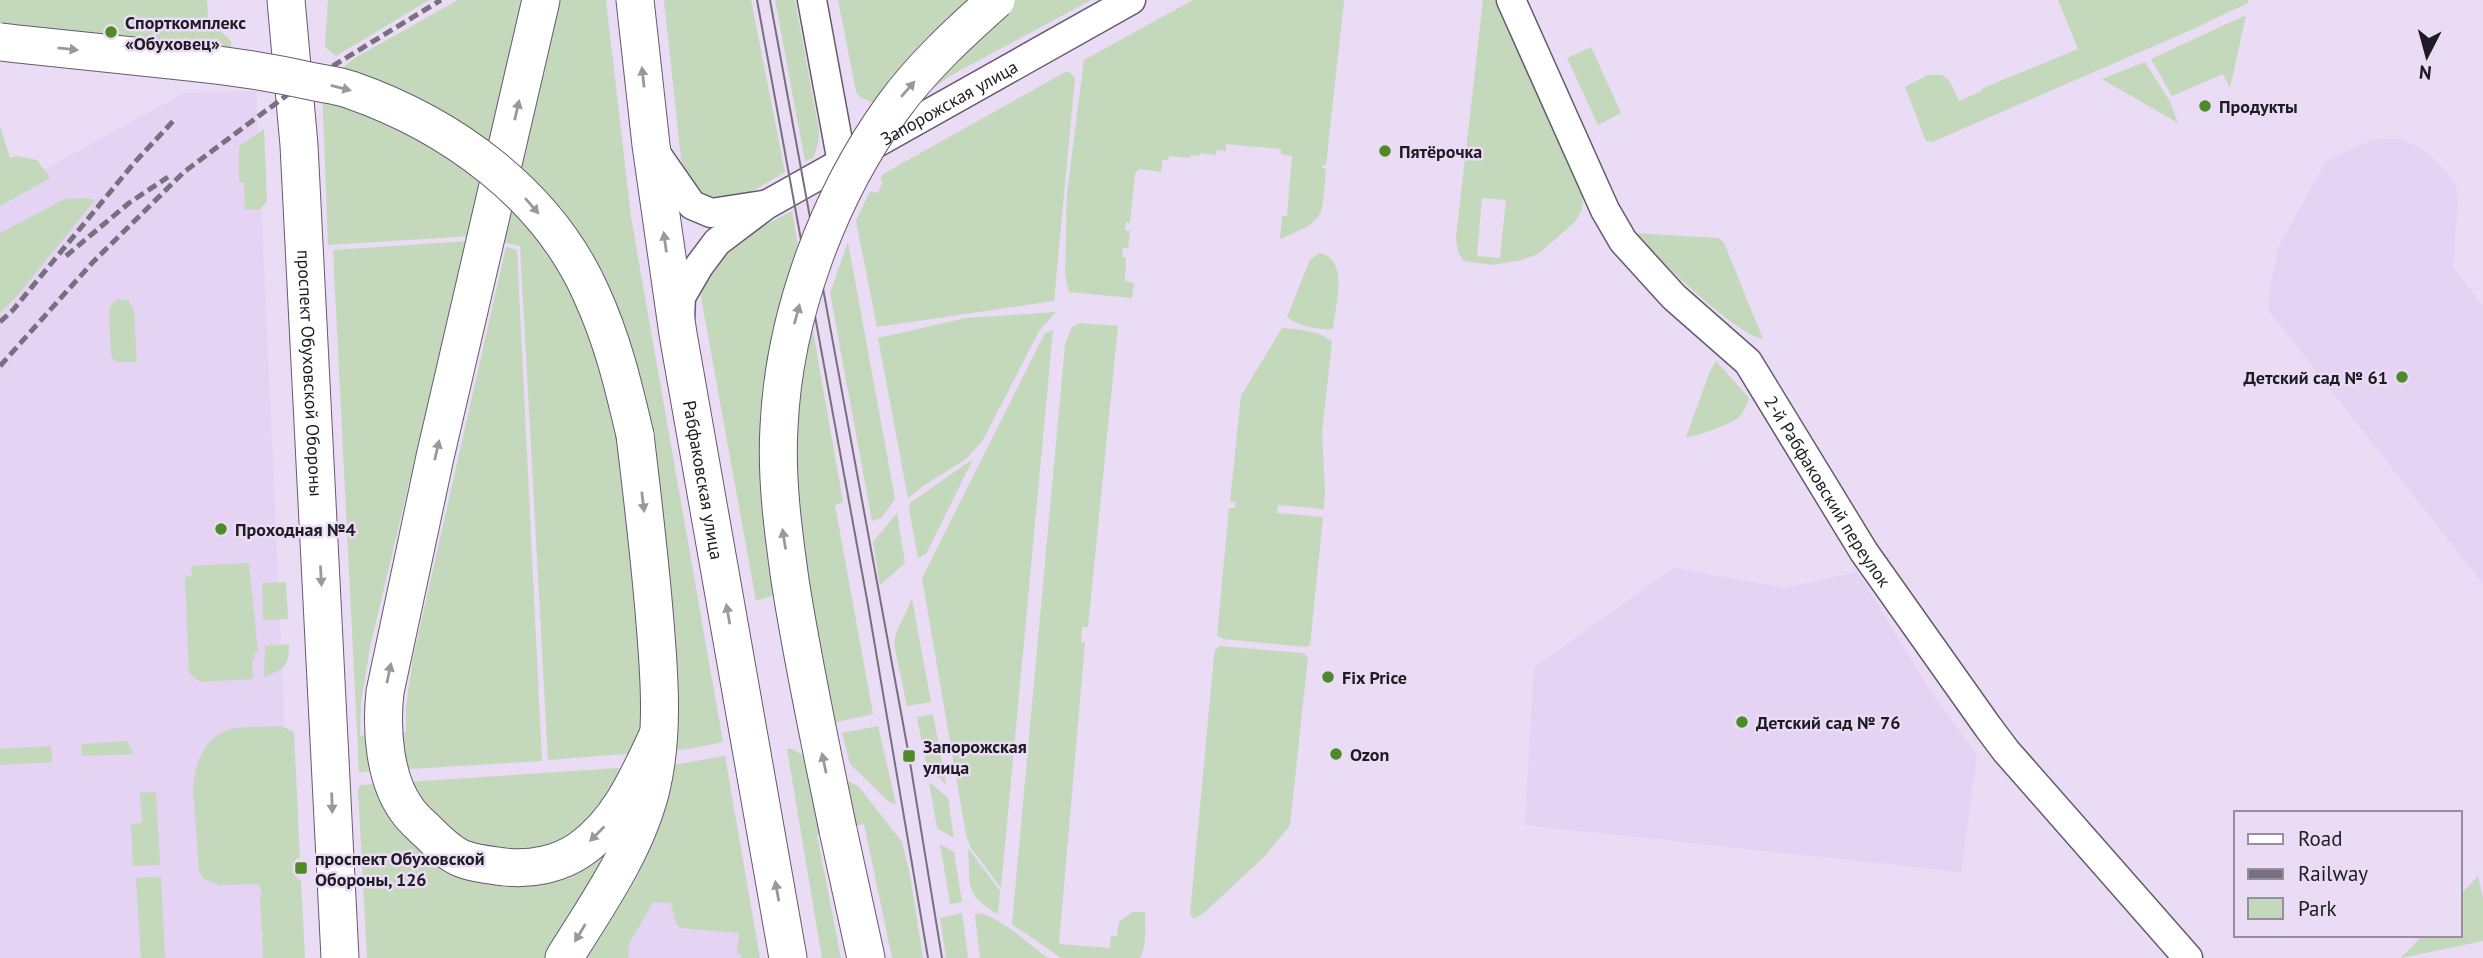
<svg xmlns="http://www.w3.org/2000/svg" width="2483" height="958" font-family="'PT Sans',sans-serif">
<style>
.built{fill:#e4d3f3}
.green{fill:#c4d8bb;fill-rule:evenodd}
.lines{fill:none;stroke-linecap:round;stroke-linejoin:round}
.minor-casing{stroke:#665a6f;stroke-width:31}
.major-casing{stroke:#665a6f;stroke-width:39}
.minor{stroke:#fff;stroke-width:28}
.major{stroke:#fff;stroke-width:37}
.tram{stroke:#786f7f;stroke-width:2}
.rail{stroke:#786f7f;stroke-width:5;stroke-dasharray:10 5;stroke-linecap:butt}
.major-bridge-casing{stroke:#665a6f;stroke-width:39;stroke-linecap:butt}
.major-bridge{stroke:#fff;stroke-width:37}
.oneway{fill:#9a989c}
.poi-dot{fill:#4f8a28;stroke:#e9dcf4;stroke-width:2.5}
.labels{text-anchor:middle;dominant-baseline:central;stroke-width:5;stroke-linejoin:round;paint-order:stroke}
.poi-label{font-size:18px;font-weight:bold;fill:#1f1a23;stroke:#e9dcf4;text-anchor:start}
.street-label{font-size:18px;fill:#1f1a23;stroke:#e9dcf4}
</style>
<rect width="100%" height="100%" fill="#e9dcf4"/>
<g class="built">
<path d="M256,91l39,867h-295v-764l184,-101z"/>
<path d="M2399,139l23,10 18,16 15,18 3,12 -5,72 30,39v278l-214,-273v-14l9,-49 48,-87 46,-21z"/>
<path d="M1674,568l111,20 73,-16 71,117 48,66 -16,117 -436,-47 9,-157z"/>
<path d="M647,885l93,38 8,35h-134z"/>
</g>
<g class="green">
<path d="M0,0h207l1,19 23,22 1,12 -232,-14z"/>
<path d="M328,0h101l-93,56 -11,-9z"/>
<path d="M458,0h67l-54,236 -143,9 -6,-158 31,-28z"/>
<path d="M556,0h50l25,217 92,525 -34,7 -141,11 -28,-514 -18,-4z"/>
<path d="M664,0h87l34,172 -48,28h-31l-24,-32z"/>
<path d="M775,0h20l24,131 -1,13 -5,14 -8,3z"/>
<path d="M838,0h253l-141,76 -52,38 -38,-17 -4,-5z"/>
<path d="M1193,0h151l-18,165h-4v3l4,1c-5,50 2,50 -46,70l2,-23h5l5,-60 -11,-2v-5l-55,-5v7l-10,-1v5l-16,-2 -1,3 -8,-1 -1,3 -21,-2 -1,4h-6l-1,12 -22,-3 -4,5 -5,49 -4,-1 -1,8 5,1 -2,17h-5l-1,9h4l-1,24 9,2 -2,15 -63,-6 -4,-17 2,-82 17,-133z"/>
<path d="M1483,0h23l73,178 4,21 -1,11 -7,12 -37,32 -16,6 -29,5 -29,-4 -6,-8 -2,-15zM1482,198l24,2 -6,58 -23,-2z"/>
<path d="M2058,0h191l-1,3 -57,27 -259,112 -6,-1 -21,-54 22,-12h15l7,5 10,21 23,-10 -1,-2 97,-40z"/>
<path d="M2246,15l-16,73 -7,-14 -51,22 -21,-37z"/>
<path d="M1591,47l30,66 -23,12 -31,-67z"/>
<path d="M2145,62l25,40 8,21 -76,-44z"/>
<path d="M1067,71l8,6 -21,224 -177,26 -21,-106 14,-30 8,2 5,-11 -3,-3 3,-5z"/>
<path d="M0,126l10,32 6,-2 21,4 13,18 -50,28z"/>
<path d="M264,129l3,72 -7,8 -15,1 -1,-27 -5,-1v-36z"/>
<path d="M85,198l10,2 -78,96 -17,17v-80l65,-34z"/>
<path d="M792,211l51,291 -8,3 38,209 -63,14 -30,-135 -24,8 -55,-304c2,-46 56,-67 91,-86z"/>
<path d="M1633,233l86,5 5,5 39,96c-26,-3 -109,-84 -130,-106z"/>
<path d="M469,241l-5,11 -94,395 -9,56 -1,33 46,-4v-25l7,-49 93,-411 11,3 25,511 -183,11 -26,-522z"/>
<path d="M848,242l47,257 -14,19 -9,3 -42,-228z"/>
<path d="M1319,253c31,5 16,53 14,76 -15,1 -35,-3 -46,-12l23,-57z"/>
<path d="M118,299l11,2 5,10 3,51h-21l-5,-6 -2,-45 2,-6z"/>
<path d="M1056,312l-17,19 -56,109 -17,19 -43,27 -15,12 -30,-160 88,-20z"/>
<path d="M1079,323l39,3 -30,301h-6l-1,15h4l-26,302 51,4 1,-12h6l2,-14 14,-10h12c0,16 2,33 -5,46h-79l-49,-34 53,-580 7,-17z"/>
<path d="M1282,328c14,1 40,3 50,14l-10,89 3,59 -1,19 -46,-4 -1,8 46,4 -13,128 -4,2 -82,-8 -7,-3 12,-128h6l1,-6 -6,-1 11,-105z"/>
<path d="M1053,330l-52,558 -30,-40 -5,-13 -44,-257 123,-245z"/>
<path d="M1716,361l33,37c-2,6 -6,15 -11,20 -7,6 -43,19 -52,19l24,-66z"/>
<path d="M973,459l-47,95 -8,4 -9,-49 1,-6z"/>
<path d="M897,513l8,50 -25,22 -7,-43z"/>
<path d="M249,563l9,89 -5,1 2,2v4l-3,1 1,19 -53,3 -11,-9 -4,-96 7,-1 -1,-10z"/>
<path d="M286,582l2,37 -25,1 -1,-37z"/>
<path d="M912,599l19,103 -24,4 -13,-62 2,-11z"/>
<path d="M289,644c0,22 -4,25 -25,33l1,-31z"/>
<path d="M1220,646l83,7 5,4 -18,168 -24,30 -61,57 -11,7 -4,-5 24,-258 1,-6z"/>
<path d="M933,714l13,70 -19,-16 -10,-51z"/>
<path d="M281,726l13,6 6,126 -4,1 1,20 4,1 4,78h-42l-1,-20 2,-4h-2l-2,-37 2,-1 -3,-12 -40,1 -15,-6 -5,-7 -6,-85c2,-22 10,-47 32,-56 13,-5 41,-4 56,-5z"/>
<path d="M878,726l18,78 -7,-2 -39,-38 -8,-31z"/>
<path d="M127,741l7,13 -52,2 -1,-12z"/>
<path d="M51,746l1,16 -52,3v-16z"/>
<path d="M787,749h5l67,38 43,55 8,33 13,83h-31l-28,-134 -47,11 24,123h-19z"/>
<path d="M725,756l35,202h-20l1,-4 -4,-1 2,-20 -59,-5 -4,-5 -5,-20 -18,-1 -24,42 -1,14h-261l-9,-169 3,-4 318,-21z"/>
<path d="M929,782l19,16 6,40 -17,-10z"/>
<path d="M156,792l4,73 -27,1 -2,-42 11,-1 -2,-30z"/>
<path d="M940,844l14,8 8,50 -12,2z"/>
<path d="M968,848l32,43 -2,23c-35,-20 -27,-29 -30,-66z"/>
<path d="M2478,876l5,22v43l-82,17 22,-23h37v-40z"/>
<path d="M161,877l4,81h-24l-5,-80z"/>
<path d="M962,913l6,45h-22l-6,-40z"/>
<path d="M977,913c20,1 54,33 71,45h-68l-5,-42z"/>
</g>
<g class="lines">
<g class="minor-casing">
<g id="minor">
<path d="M812,0l30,163"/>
<path id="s1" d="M1511,0l94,210 18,31 51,56 74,65 116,190 124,175 18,24 182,207"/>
<path d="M653,149l39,56 19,8 52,-8"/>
<path id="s2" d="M680,319l1,-22 18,-31 18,-24 49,-37 365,-205"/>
</g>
</g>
<g class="major-casing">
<g id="major">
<path id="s3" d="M286,0l13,145 41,813"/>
<path d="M541,0l-106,457 -50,235c-4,36 -1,87 22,118 6,9 15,16 22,23 10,10 21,21 34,26 13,5 28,6 42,8 26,3 55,-3 76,-18 39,-28 57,-72 77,-114"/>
<path id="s4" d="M635,0l16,145 27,189 110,624"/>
<path d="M838,830l28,128"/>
<path d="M564,958c33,-53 72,-108 87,-169 12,-50 9,-103 5,-154 -5,-67 -13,-134 -21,-200"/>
</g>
</g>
<use href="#minor" class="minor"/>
<use href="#major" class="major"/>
<g class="tram">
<path d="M757,0l111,605 60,353"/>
<path d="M770,0l139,756 33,202"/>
</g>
<g class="rail">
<path d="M66,256l63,-53 39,-26"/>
<path d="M0,322l13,-12 121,-147 42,-45"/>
<path d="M0,366l93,-104 91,-90 111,-83 146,-89"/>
</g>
<g class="major-bridge-casing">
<g id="major-bridge">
<path d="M0,42c63,7 126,13 190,20 41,4 80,10 120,19 13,3 28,4 41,9 100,35 196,104 240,203 22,48 32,91 44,142"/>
<path d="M838,830c-17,-83 -35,-166 -48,-250 -7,-50 -14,-102 -11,-153 5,-111 49,-230 114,-320 29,-40 66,-74 103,-107"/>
</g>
</g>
<use href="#major-bridge" class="major-bridge"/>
</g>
<defs><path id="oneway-solid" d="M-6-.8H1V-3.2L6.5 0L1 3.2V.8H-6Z" transform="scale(1.75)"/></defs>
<g class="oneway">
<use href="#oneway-solid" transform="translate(68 49) rotate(6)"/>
<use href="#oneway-solid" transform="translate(643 77) rotate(-96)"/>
<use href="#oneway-solid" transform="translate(341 88) rotate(14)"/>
<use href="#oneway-solid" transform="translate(908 89) rotate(-49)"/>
<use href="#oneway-solid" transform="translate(517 110) rotate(-77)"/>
<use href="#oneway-solid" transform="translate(532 206) rotate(49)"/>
<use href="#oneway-solid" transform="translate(665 242) rotate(-98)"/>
<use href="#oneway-solid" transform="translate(797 314) rotate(-75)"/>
<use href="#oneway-solid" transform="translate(437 450) rotate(-77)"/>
<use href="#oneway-solid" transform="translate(643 502) rotate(83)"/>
<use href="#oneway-solid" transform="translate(784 539) rotate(-99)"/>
<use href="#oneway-solid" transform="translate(321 576) rotate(87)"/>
<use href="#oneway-solid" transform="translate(728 614) rotate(-100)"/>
<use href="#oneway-solid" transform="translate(389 673) rotate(-78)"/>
<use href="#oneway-solid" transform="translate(824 763) rotate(-102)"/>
<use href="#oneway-solid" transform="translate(332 803) rotate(88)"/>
<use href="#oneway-solid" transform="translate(597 834) rotate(135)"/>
<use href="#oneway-solid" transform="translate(777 891) rotate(-100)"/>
<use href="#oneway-solid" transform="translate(580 933) rotate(121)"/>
</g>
<g class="poi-dot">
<circle cx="111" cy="32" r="7"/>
<circle cx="2205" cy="106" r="7"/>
<circle cx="1385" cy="151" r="7"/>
<circle cx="2402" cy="377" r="7"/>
<circle cx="221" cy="529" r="7"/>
<circle cx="1328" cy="677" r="7"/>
<circle cx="1742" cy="722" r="7"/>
<circle cx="1336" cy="754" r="7"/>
<rect x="902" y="749" width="14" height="14" rx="3.5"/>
<rect x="294" y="861" width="14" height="14" rx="3.5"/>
</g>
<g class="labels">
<g class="poi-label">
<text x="125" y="22">Спорткомплекс<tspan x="125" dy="21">«Обуховец»</tspan></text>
<text x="2219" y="106">Продукты</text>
<text x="1399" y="151">Пятёрочка</text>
<text x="2388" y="377" text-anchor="end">Детский сад № 61</text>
<text x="235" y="529">Проходная №4</text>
<text x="1342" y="677">Fix Price</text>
<text x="1756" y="722">Детский сад № 76</text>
<text x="923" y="746">Запорожская<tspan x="923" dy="21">улица</tspan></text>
<text x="1350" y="754">Ozon</text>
<text x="315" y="858">проспект Обуховской<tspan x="315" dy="21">Обороны, 126</tspan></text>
</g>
<g class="street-label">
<text stroke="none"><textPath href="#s2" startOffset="359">Запорожская улица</textPath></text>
<text stroke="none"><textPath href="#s3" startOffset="374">проспект Обуховской Обороны</textPath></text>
<text stroke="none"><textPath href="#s4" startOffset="485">Рабфаковская улица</textPath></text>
<text stroke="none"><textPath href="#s1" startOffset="592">2-й Рабфаковский переулок</textPath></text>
</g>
</g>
<rect x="2234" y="811" width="228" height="126" fill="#e9dcf4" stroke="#988ea0" stroke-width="2"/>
<rect x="2248" y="834" width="35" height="10" fill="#ffffff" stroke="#988ea0" stroke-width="2"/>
<text x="2298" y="846" font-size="21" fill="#1f1a23">Road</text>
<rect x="2248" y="869" width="35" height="10" fill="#786f7f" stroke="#988ea0" stroke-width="2"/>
<text x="2298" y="881" font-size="21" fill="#1f1a23">Railway</text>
<rect x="2248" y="898" width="35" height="21" fill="#c4d8bb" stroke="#988ea0" stroke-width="2"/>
<text x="2298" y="916" font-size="21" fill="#1f1a23">Park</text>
<g transform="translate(2427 56) rotate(186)" stroke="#e9dcf4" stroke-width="5" paint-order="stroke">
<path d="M0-5L12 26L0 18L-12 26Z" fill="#1f1a23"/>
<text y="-10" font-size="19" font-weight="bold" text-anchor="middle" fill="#1f1a23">N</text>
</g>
</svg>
